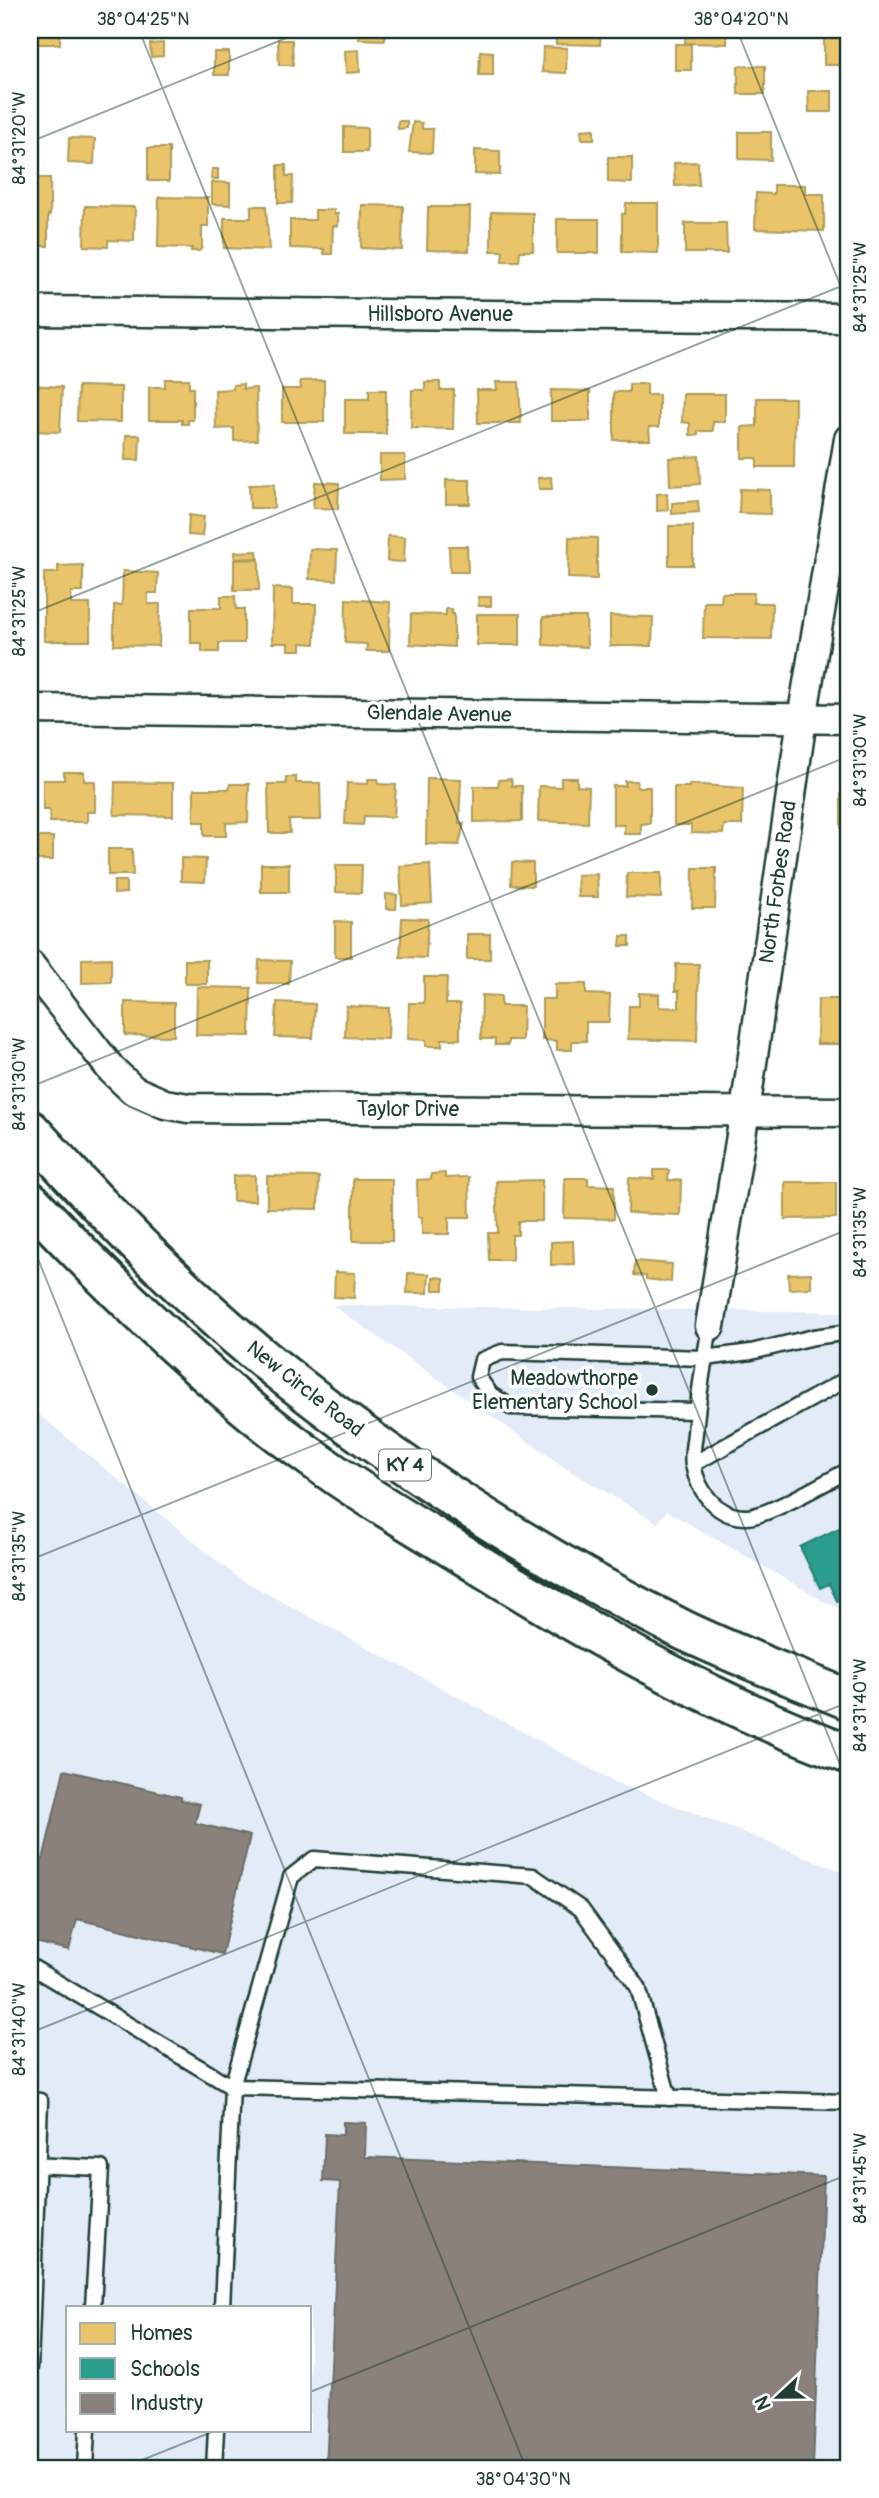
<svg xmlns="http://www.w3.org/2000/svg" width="879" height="2498" font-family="Pangolin,sans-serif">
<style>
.built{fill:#e3ebf8;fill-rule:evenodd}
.homes{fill:#e9c46a;stroke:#ac9c5a;stroke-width:2}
.schools{fill:#2a9d8f;stroke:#278074;stroke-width:2}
.industry{fill:#8a817c;stroke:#6a6d66;stroke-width:2}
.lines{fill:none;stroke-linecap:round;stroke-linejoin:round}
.lane-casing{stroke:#1f3d34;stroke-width:19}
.street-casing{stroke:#1f3d34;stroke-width:33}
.highway-casing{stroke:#1f3d34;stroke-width:44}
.lane{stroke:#fff;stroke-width:14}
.street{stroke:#fff;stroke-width:28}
.highway{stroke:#fff;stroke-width:38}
.ticks{fill:none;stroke:#1f3d34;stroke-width:2;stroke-opacity:0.45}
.poi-dot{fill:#1f3d34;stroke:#fff;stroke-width:2.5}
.labels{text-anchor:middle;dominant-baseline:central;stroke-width:7;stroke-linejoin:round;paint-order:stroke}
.shield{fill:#fff;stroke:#627771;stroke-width:2}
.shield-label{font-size:19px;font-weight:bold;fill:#1f3d34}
.street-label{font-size:21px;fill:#1f3d34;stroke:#fff}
.poi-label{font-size:21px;fill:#1f3d34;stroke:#fff;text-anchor:end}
.neatline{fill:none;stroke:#1f3d34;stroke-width:2.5}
.ticks-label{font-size:18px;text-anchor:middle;fill:#1f3d34}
</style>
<rect width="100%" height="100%" fill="#fff"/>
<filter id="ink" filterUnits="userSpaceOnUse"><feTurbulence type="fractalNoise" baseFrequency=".0143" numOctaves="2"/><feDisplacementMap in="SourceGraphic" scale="14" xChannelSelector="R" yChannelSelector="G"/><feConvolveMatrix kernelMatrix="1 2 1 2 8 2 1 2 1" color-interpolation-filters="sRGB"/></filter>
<g filter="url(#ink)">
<g class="built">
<path d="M332,1305l517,7v301l-24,-11 -158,-91 -9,12 -91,-54z"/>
<path d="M30,1407l207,170 380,206 232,91v594h-819zM68,2307h242v123h-242z"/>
</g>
<g class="homes">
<rect x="30" y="30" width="30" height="14"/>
<path d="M96,30h42l1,1h-43z"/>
<path d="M359,30h26v10l-26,-1z"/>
<path d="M556,30h45l-1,15 -44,-1z"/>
<path d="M686,30h41v14l-42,-1z"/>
<rect x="824" y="30" width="25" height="35"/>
<path d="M278,40h14l1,25h-14z"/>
<path d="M163,43v13l-12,1 -1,-13z"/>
<rect x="675" y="44" width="16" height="26"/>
<path d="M543,47l24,1 -1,25 -24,-1z"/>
<path d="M359,50l1,22 -14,1 -1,-22z"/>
<path d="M480,51l13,1v23h-14z"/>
<rect x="214" y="52" width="15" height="23"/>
<rect x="738" y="66" width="27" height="28"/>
<path d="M808,91h24v21h-23z"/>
<path d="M398,121h9v7l-9,1z"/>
<path d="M413,122l9,1v6h11l-1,24 -23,-1z"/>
<path d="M344,127l23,1v24h-23z"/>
<path d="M594,129v10h-12l-1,-9z"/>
<path d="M739,132h32v28l-32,-1z"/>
<path d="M69,138l26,1 -1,25 -26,-1z"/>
<rect x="148" y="148" width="21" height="33"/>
<path d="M475,150l25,1v24l-25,-1z"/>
<path d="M608,157h24v26l-24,-1z"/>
<path d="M698,162l1,23 -24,1 -1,-23z"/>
<path d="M278,165h8v11h7l-1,27h-14z"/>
<path d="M212,169h6v10h-7z"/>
<path d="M32,178h18v37h-2v31h-12v3h-6v-61h3z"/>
<path d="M212,182l18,1v22l-18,-1z"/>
<path d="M774,185h31v9h19v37l-69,-2 1,-36 18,1z"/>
<path d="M159,197l49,1v28h-6v22l-3,3h-8l1,-3 -34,-1z"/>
<path d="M626,203h32v50l-36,-1v-38h3z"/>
<path d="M362,205l41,1 -1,44 -41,-2z"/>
<path d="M85,206l50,1 -1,34 -26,-1v7l-24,-1z"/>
<path d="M251,206h15l3,44 -45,-2v-30h27z"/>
<path d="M428,207h42l-1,44 -42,-1z"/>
<path d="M315,210h19v4h4v12h-5l-1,28h-8v-5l-34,-1v-28h25z"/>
<path d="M491,212l42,1v38h-13l-1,10h-17l1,-10h-12z"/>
<rect x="557" y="219" width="42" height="34"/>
<path d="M685,223h41l1,30h-42z"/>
<path d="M165,379h24v9h4v32h-5v4h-6v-4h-33v-33h16z"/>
<path d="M324,380v42h-42v-33h19l-1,-8z"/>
<path d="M425,382h15v8h14l-1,39 -42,-1 1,-38h13z"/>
<path d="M496,382h23l2,41h-43l-1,-33h20z"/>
<path d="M243,384v5l13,-1 1,52 -23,1v-13l-18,1 -1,-39 18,-1v-4z"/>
<path d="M629,384h18v11h12v32h-10l1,13h-36v-48h15z"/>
<path d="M30,385l32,2 -2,45 -30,-1z"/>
<path d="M78,386l43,1v35l-44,-1z"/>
<path d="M369,390h17v44h-41v-35h24z"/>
<path d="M551,390l39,1v30h-39z"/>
<path d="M683,394h42v28h-12v9h-15v4h-8v-12l-8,-1z"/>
<path d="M757,398h38l-1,69h-37v-9h-15v-31l15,-1z"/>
<path d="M126,435h14l-1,25h-14z"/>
<path d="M380,455h25v24l-25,1z"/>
<path d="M699,456l1,28 -30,2 -1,-28z"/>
<path d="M551,477l1,12h-13l-1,-11z"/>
<rect x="446" y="480" width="24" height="24"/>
<path d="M315,482l24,1 -1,26 -25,-1z"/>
<path d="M274,484v24h-24l-1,-23z"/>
<path d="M740,489l30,1v24l-31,-1z"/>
<path d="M667,493l1,17 -11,1v-17z"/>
<path d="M698,501l1,11 -27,2v-11z"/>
<path d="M189,515l15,2 -2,19 -14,-1z"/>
<rect x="669" y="526" width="24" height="39"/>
<path d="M388,536l17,1 -1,25 -17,-1z"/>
<path d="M569,537l28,1v41l-29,-1z"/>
<path d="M449,546h18l1,26h-18z"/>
<path d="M310,549l27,1 -1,30 -27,-1z"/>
<path d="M257,551l1,7 -23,1v-7z"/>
<path d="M259,559v31h-25v-30z"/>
<path d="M83,565v27h-12v12h19v37h-46v-68h14v-7z"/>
<path d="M30,568h3l-1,27h-2z"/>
<path d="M123,571l35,2 -1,20h-9v11h12l-1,42 -45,-1v-40h8z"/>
<path d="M273,588l20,1v15h23l-1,40 -14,-1v7h-13v-7h-16z"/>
<path d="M722,593h32l-1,10h19l-1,36 -68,-1 1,-36h17z"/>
<path d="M221,596h14l1,13h8v34h-25v9h-17v-9h-11v-35h30z"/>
<path d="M478,597h13v9h-12z"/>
<path d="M346,599l44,3 -1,49h-23l1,-7 -22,-1z"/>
<path d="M446,609h6v5h2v33l-44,-3 1,-30 35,1z"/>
<rect x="477" y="614" width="43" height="31"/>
<path d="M610,616l43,1 -1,29h-42z"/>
<path d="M543,617h43l1,30 -44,-2z"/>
<path d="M64,772h20v9h11v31h-8v10h-37v-12h-7v-30h21z"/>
<path d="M286,777h10v6h24l1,37h-32l1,13h-21l-1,-49h18z"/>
<path d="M427,778l34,1 -2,44h5l-5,22 -33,-1z"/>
<path d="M561,778h16v8l12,1 -1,36 -50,-2 1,-35 22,1z"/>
<path d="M368,779h10v5l18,1 -2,32 -30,-1 -1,9 -18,-1 2,-41 21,1z"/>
<path d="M511,779l1,7h10v35l-48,1v-36h24l1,-6z"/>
<path d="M625,781h12v6h13v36l-9,1v10h-17v-9h-11v-39h12z"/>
<path d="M115,782l58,1v33l-59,-1z"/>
<path d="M230,784h19l-1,38 -22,1v13h-22v-14h-10v-33h35z"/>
<path d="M689,784l54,4 -1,37h-18l-1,9 -32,-1v-8h-17v-38h15z"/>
<path d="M841,794h8v35l-8,-1z"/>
<rect x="30" y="837" width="23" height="23"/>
<path d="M108,849h24l1,26h-25z"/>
<path d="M181,858l25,1 -1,23 -24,-1z"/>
<path d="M512,862l21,1v23l-22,-1z"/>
<rect x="261" y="864" width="28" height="28"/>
<path d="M430,864l2,39 -30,2 -2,-39z"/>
<path d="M336,865h26l-1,28 -25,-1z"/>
<path d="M693,868h23l-1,40h-23z"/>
<path d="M627,873h34v25l-35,-1z"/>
<path d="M597,874l1,23h-20l-1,-22z"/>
<path d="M114,881h12v12l-12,1z"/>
<path d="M386,894l11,1 -1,14h-10z"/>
<path d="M402,918l26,1 -2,39 -26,-1z"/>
<path d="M335,921l16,1v35h-16z"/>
<rect x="467" y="934" width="23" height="25"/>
<path d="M621,936h9v10h-10z"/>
<path d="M111,958v24l-29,1v-24z"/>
<rect x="185" y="960" width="22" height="24"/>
<path d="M259,960l31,1 -1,23 -31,-1z"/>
<path d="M676,964h23l-2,77 -69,-2 1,-33h10v-13l20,1v13l20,1v-17h-4z"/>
<path d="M846,970h3v74h-32l1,-45h27z"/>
<path d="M424,977h23l-1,27h14v35h-18v7h-16v-6l-18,-1 1,-36h15z"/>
<path d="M555,984h31v10l24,1 -1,27h-23v19h-14v9h-15v-9l-15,-1v-41h13z"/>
<path d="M197,987l54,1 -1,48 -54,-1z"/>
<path d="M482,995l19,1v10h22l-1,34h-14v5h-13v-6h-14z"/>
<path d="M125,1002l49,1v33l-49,-1z"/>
<path d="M277,1002l38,2 -2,34 -38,-1z"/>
<path d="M346,1006l43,2 -1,31 -43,-2z"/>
<path d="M654,1170h15l-1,10h13l-1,35 -52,-2 1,-35 25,1z"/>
<path d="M445,1173v5l24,-1 1,40h-21v17h-27v-17h-4l-1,-37 14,-1v-5z"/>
<path d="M255,1175v26h-22v-25z"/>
<path d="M267,1176l52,1 -1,32 -51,-1z"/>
<path d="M565,1178h23v7l26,1v33l-50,-1z"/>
<rect x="353" y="1179" width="39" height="62"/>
<path d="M542,1180v41h-24v14h-6v25h-23l-1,-27h10l-2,-52z"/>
<path d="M785,1182h51v36l-51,1z"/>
<path d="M573,1241l1,23 -23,1v-23z"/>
<path d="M635,1261l37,3 -1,18 -25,-3v-3l-12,-1z"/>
<path d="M335,1272l20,1 -1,25 -20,-1z"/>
<path d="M408,1273l21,1 -1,19h-21z"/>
<path d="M811,1273v15l-22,1 -1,-15z"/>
<path d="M433,1277l11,1v12h-11z"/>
</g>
<path class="schools" d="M849,1523v72l-12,6 -8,-17 -9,4 -20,-41z"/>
<g class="industry">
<path d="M64,1770l117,27v3l19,4 -5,19 55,13 -28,118 -145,-35 -8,31 -39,-9v-33l2,-5h-2v-9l2,-11 5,1 4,-17 -5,-1 2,-7 5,1z"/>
<path d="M343,2122l23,1 -1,34 459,19 -11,292h-487l14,-286 -17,-1 2,-47 18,1z"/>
</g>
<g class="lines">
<g class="lane-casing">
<g id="lane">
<path d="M710,1326c-6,36 -12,71 -15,107 -1,11 -4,22 -2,32 5,26 24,53 54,52 22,-1 80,-36 102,-47"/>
<path d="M697,1411l-186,-4 -20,-12 -13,-18 4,-17 20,-8 203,6 46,-6 63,-15 35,-5"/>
<path d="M693,1464l156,-86"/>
<path d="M30,1966l202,121 59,-210 23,-18 219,17 48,33 57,78 31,111"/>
<path d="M30,2100l10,1 -10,267"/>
<path d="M30,2165l71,3 -8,139"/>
<path d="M222,2307l10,-220 617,15"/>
<path d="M85,2468l2,-38"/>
<path d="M214,2468l2,-38"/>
</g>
</g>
<g class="street-casing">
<g id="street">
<path d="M30,311l819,7"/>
<path d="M30,709l819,10"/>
<path d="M30,965l81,104 22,21 32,14 23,4 661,4"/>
<path d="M710,1326l35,-215 57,-392 47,-280"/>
</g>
</g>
<g class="highway-casing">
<g id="highway">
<path d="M30,1130c72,80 151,162 235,230 129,104 269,195 418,270 54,26 111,47 166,70"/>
<path d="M30,1201c89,94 192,195 299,269 49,35 102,64 152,96 117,73 239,140 368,188"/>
</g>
</g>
<use href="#lane" class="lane"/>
<use href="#street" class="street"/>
<use href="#highway" class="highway"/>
</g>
</g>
<path class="ticks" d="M139,30l710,1757M737,30l112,277M30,142l276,-112M30,614l819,-331M30,1087l819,-331M30,1239l496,1229M30,1560l819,-331M30,2033l819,-331M310,2392l539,-218M122,2468l95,-38"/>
<circle class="poi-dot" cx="652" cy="1390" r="7"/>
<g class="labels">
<rect class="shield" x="379" y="1449.5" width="52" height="31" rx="5"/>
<g class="shield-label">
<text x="405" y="1465">KY 4</text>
</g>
<g class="street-label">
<text x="440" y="314">Hillsboro Avenue</text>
<text transform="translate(439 714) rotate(1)">Glendale Avenue</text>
<text transform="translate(778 882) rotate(-82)">North Forbes Road</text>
<text x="408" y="1109">Taylor Drive</text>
<text transform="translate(305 1389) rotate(38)">New Circle Road</text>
</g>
<g class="poi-label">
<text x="638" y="1378">Meadowthorpe<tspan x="638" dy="24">Elementary School</tspan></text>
</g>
</g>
<rect width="879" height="2498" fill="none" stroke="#fff" stroke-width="77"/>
<rect x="66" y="2306" width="245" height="126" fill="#ffffff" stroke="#a5b1ae" stroke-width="2"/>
<rect x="80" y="2323" width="35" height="21" fill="#e9c46a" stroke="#a5b1ae" stroke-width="2"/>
<text x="130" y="2340" font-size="21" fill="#1f3d34">Homes</text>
<rect x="80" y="2358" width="35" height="21" fill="#2a9d8f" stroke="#a5b1ae" stroke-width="2"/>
<text x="130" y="2376" font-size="21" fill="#1f3d34">Schools</text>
<rect x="80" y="2393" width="35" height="21" fill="#8a817c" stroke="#a5b1ae" stroke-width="2"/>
<text x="130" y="2410" font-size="21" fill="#1f3d34">Industry</text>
<g transform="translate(778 2397) rotate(248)" stroke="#ffffff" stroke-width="5" paint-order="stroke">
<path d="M0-5L12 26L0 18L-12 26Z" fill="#1f3d34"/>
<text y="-10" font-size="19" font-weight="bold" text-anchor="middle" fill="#1f3d34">N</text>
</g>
<rect x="38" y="38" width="802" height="2422" class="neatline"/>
<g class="ticks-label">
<text x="143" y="25">38°04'25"N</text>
<text x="741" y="25">38°04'20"N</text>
<text transform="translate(19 138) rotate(-90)" y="6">84°31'20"W</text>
<text transform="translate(860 287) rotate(-90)" y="6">84°31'25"W</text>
<text transform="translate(19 611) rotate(-90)" y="6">84°31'25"W</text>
<text transform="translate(860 760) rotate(-90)" y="6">84°31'30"W</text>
<text transform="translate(19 1084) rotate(-90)" y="6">84°31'30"W</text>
<text transform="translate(860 1232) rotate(-90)" y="6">84°31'35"W</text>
<text transform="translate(19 1556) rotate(-90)" y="6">84°31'35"W</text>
<text transform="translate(860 1705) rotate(-90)" y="6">84°31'40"W</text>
<text transform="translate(19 2029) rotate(-90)" y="6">84°31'40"W</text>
<text transform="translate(860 2178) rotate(-90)" y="6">84°31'45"W</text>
<text x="523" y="2485">38°04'30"N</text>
</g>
</svg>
